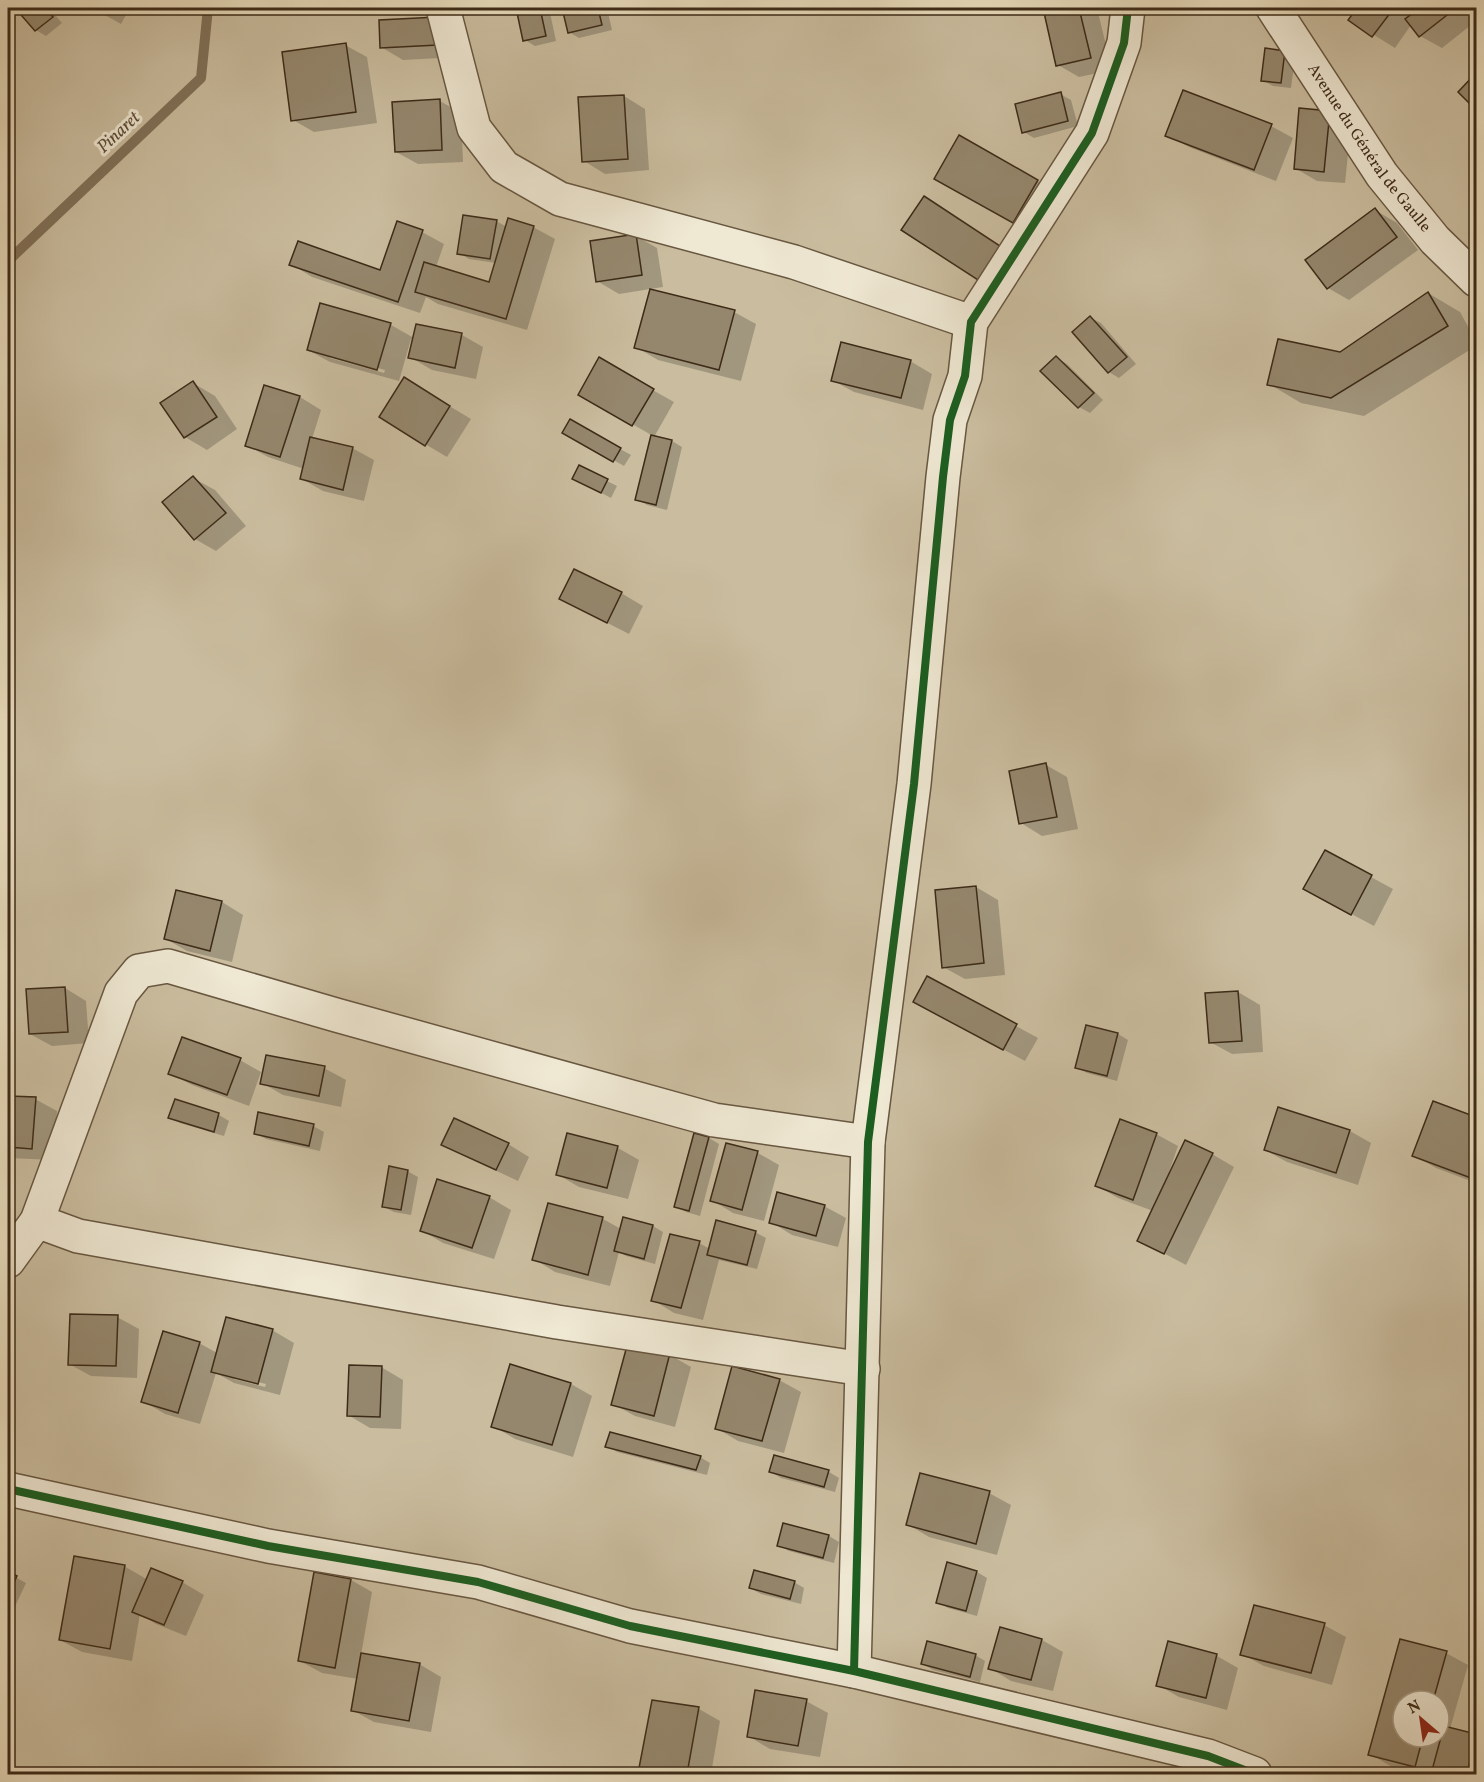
<svg xmlns="http://www.w3.org/2000/svg" width="1484" height="1782" font-family="Vollkorn,serif">
<style>
.green{fill:#cabd9f;stroke:#84745c;stroke-width:1.5;fill-rule:evenodd}
.shadow{fill:#0003;fill-rule:evenodd}
.lines{fill:none;stroke-linecap:round;stroke-linejoin:round}
.stream{stroke:#807159;stroke-width:10}
.building{fill:#95876d;stroke:#3d2b18;stroke-width:1.5}
.minor-casing{stroke:#685741;stroke-width:36}
.minor{stroke:#efe8d3;stroke-width:33}
.cycleway-casing{stroke:#efe8d3;stroke-width:11}
.cycleway{stroke:#1b5e20;stroke-width:8}
.labels{text-anchor:middle;dominant-baseline:central;stroke-width:6;stroke-linejoin:round;paint-order:stroke}
.street-label{font-size:16px;fill:#3d2b18;stroke:#efe8d3}
.water-label{font-size:18px;font-style:italic;fill:#5f4e38;stroke:#efe8d3}
</style>
<rect width="100%" height="100%" fill="#e7dbbb"/>
<filter id="stains"><feTurbulence type="fractalNoise" baseFrequency=".00333" numOctaves="4"/><feColorMatrix values="0 0 0 0 .2 0 0 0 0 .09 0 0 0 0 .02 0 0 0 .5 -.17"/></filter>
<radialGradient id="worn" r=".72"><stop offset=".6" stop-color="#630" stop-opacity="0"/><stop offset="1" stop-color="#630" stop-opacity=".3"/></radialGradient>
<path class="green" d="M8,8h1468v1766h-1468zM1403,1701h36v36h-36z"/>
<g class="shadow">
<path d="M17,8h32l13,15 -16,13 -10,-6z"/>
<path d="M92,8h38l-9,16z"/>
<path d="M518,8h31l7,33 -21,5 -10,-6z"/>
<path d="M563,8h44l5,22 -33,8 -10,-6z"/>
<path d="M1044,8h53l15,62 -33,7 -21,-12z"/>
<path d="M1359,8h117v13l-34,27 -22,-12 -9,-11 -16,23 -45,-28z"/>
<path d="M436,18l23,39 -56,3 -22,-13z"/>
<path d="M345,45l22,12 10,66 -63,9 -21,-12z"/>
<path d="M1266,50l29,8 -4,30 -18,-2 -11,-6z"/>
<path d="M1060,94l11,6 7,26 -44,12 -10,-6z"/>
<path d="M624,96l21,13 4,61 -44,4 -21,-13z"/>
<path d="M440,101l21,12 2,49 -45,2 -22,-12z"/>
<path d="M1300,110l51,15 -6,58 -28,-2 -22,-13z"/>
<path d="M1271,126l22,12 -17,43 -87,-34 -22,-12z"/>
<path d="M960,137l99,56 -24,42 -99,-57z"/>
<path d="M1375,210l22,13 21,27 -69,50 -21,-12z"/>
<path d="M496,221l11,6h26l22,12 -28,91 -89,-26 -12,-7 -6,16 -108,-36 -21,-13 90,8 41,-40 22,12 -8,23 54,16 6,-20 -27,-4 -10,-6z"/>
<path d="M636,236l21,12 6,39 -44,7 -22,-13z"/>
<path d="M1428,293l32,19 16,29v5l-112,70 -63,-13 -32,-19 72,-30z"/>
<path d="M321,305l70,20 23,13 48,-3 21,12 -7,32 -44,-9 -22,-13 4,-17 -3,-1 -12,42 -69,-19 -22,-12zM330,355l55,15 -1,3 -54,-15z"/>
<path d="M734,312l22,12 -15,57 -83,-21 -22,-13z"/>
<path d="M1091,318l10,5 35,41 -17,14 -10,-6z"/>
<path d="M1057,358l10,6 36,36 -13,13 -11,-6 -36,-36z"/>
<path d="M599,360l75,42 -20,35 18,4 10,6 -15,63 -20,-5 -10,-6 16,-63 -73,-42z"/>
<path d="M910,361l22,13 -9,36 -69,-18 -22,-12z"/>
<path d="M193,383l22,13 22,33 -30,21 -22,-13z"/>
<path d="M265,387l35,10 21,13 -9,29 40,9 22,12 -10,41 -41,-10 -21,-12 2,-10 -36,-12 -22,-12z"/>
<path d="M426,392l45,27 -24,38 -22,-13z"/>
<path d="M570,421l61,34 -7,11 -60,-34z"/>
<path d="M193,478l22,12 31,36 -30,25 -21,-12z"/>
<path d="M607,481l10,5 -6,12 -27,-14z"/>
<path d="M621,593l22,13 -14,28 -68,-35z"/>
<path d="M1046,765l21,12 11,52 -36,7 -21,-13z"/>
<path d="M1325,852l68,37 -19,37 -47,-25z"/>
<path d="M976,887l22,13 7,75 -40,4 -22,-12z"/>
<path d="M222,902l21,13 -11,47 -45,-11 -21,-12z"/>
<path d="M927,978l111,60 -13,23 -89,-47z"/>
<path d="M65,988l21,13 3,42 -37,3 -22,-12z"/>
<path d="M1238,992l22,13 3,47 -31,2 -22,-12z"/>
<path d="M1087,1027l31,7 10,6 -11,41 -30,-8 -11,-6z"/>
<path d="M240,1060l21,12 -12,34 -57,-21 -22,-12z"/>
<path d="M324,1068l22,12 -5,27 -58,-12 -21,-12z"/>
<path d="M8,1097l27,2 22,12 -3,49 -46,-2z"/>
<path d="M176,1101l43,14 10,6 -5,15 -44,-13 -10,-6z"/>
<path d="M1433,1103l43,16v64l-40,-15 -22,-13z"/>
<path d="M313,1126l11,6 -4,19 -54,-12 -11,-6z"/>
<path d="M1350,1131l21,12 -13,42 -71,-23 -22,-12z"/>
<path d="M568,1134l50,14 21,12 -11,39 -49,-12 -22,-13z"/>
<path d="M1156,1134l22,12 -10,29 2,1 42,-22 22,13 -48,98 -47,-25 14,-29 -35,-13 -21,-12z"/>
<path d="M709,1138l10,6 -19,72 -14,-4 -11,-6z"/>
<path d="M443,1144h65l21,13 -11,24 -53,-25z"/>
<path d="M727,1145l31,8 21,12 -15,56 -31,-8 -21,-13z"/>
<path d="M407,1171l11,6 -7,38 -17,-3 -10,-5z"/>
<path d="M489,1197l22,13 -17,49 -51,-16 -22,-13z"/>
<path d="M549,1205l54,14 18,10 3,-10 29,7 10,6 -8,32 -29,-8 -7,-4 -9,34 -55,-14 -21,-13z"/>
<path d="M824,1206l22,12 -8,29 -46,-12 -21,-13z"/>
<path d="M755,1232l11,6 -9,31 -38,-9 -16,60 -29,-7 -21,-13 46,-57 11,6z"/>
<path d="M117,1317l22,12 -2,49 -46,-2 -22,-12z"/>
<path d="M272,1330l22,13 -14,52 -46,-12 -18,-10 -16,51 -35,-10 -22,-13 56,-58 18,10zM234,1376l32,8 -1,3 -31,-8z"/>
<path d="M670,1355l21,12 -16,60 -40,-11 -22,-12z"/>
<path d="M381,1367l22,13 -2,49 -31,-1 -22,-13z"/>
<path d="M779,1380l22,12 -17,61 -46,-12 -22,-13z"/>
<path d="M571,1384l21,12 -19,61 -58,-18 -22,-13z"/>
<path d="M607,1446l93,11 10,6 -3,12 -90,-23z"/>
<path d="M775,1457l54,15 10,6 -4,14 -54,-14 -10,-6z"/>
<path d="M989,1493l22,12 -14,50 -68,-18 -22,-13z"/>
<path d="M784,1525l45,11 10,6 -5,21 -45,-12 -10,-6z"/>
<path d="M948,1564l29,8 10,6 -10,38 -29,-8 -10,-6z"/>
<path d="M124,1566l24,14 34,2 22,13 -18,41 -30,-12 -16,-10 -8,47 -50,-9 -22,-12z"/>
<path d="M8,1573l18,10 -15,32 -3,-2z"/>
<path d="M315,1574l36,6 21,12 -11,63 58,9 22,13 -10,55 -57,-10 -22,-12 6,-31 -36,-6 -22,-12z"/>
<path d="M794,1582l10,6 -3,16 -40,-10 -11,-6z"/>
<path d="M1324,1625l22,12 -14,48 -68,-19 -22,-12z"/>
<path d="M1042,1640l21,12 -10,39 -42,-10 -21,-13z"/>
<path d="M1401,1640l45,13 22,12 -18,64 26,6v39h-55l-29,-7 -22,-13zM1403,1701h36v36h-36z"/>
<path d="M1169,1643l48,13 21,12 -11,42 -48,-13 -21,-12z"/>
<path d="M975,1655l10,6 -5,21 -47,-12 -10,-6z"/>
<path d="M806,1701l22,12 -8,44 -50,-8 -22,-13z"/>
<path d="M699,1709l21,12 -9,53h-58l-12,-7z"/>
</g>
<g class="lines">
<path class="stream" d="M8,261l193,-183 7,-70"/>
</g>
<g class="building">
<path d="M15,8h30l8,9 -18,14z"/>
<path d="M516,8h24l6,28 -23,5z"/>
<path d="M562,8h36l4,17 -34,8z"/>
<path d="M1043,8h36l12,50 -35,8z"/>
<path d="M1357,8h37l-22,29 -24,-17z"/>
<path d="M1420,8h36l-37,29 -14,-18z"/>
<path d="M437,17l1,28 -58,3 -1,-28z"/>
<path d="M346,43l10,69 -65,9 -9,-69z"/>
<path d="M1265,48l20,3 -4,32 -20,-2z"/>
<path d="M1476,73v37l-18,-18z"/>
<path d="M1183,90l89,34 -18,46 -89,-34z"/>
<path d="M1061,92l7,29 -46,12 -7,-29z"/>
<path d="M624,95l4,64 -46,3 -4,-65z"/>
<path d="M440,99l2,51 -47,2 -3,-50z"/>
<path d="M1299,108l31,3 -6,61 -30,-3z"/>
<path d="M959,135l79,45 -25,43 -79,-44z"/>
<path d="M924,196l76,50 -22,34 -77,-50z"/>
<path d="M1375,208l22,29 -70,52 -22,-29z"/>
<path d="M463,215l34,5 -7,39 -33,-5z"/>
<path d="M508,218l26,8 -28,93 -91,-27 9,-30 65,20z"/>
<path d="M397,221l26,9 -25,72 -109,-37 9,-24 82,29z"/>
<path d="M636,234l6,41 -46,7 -6,-41z"/>
<path d="M650,289l85,21 -16,60 -85,-22z"/>
<path d="M1428,292l20,34 -117,72 -64,-13 11,-46 62,13z"/>
<path d="M320,303l71,20 -14,47 -70,-20z"/>
<path d="M1090,316l37,41 -19,16 -36,-41z"/>
<path d="M416,324l46,9 -7,35 -47,-10z"/>
<path d="M841,342l70,18 -10,38 -70,-17z"/>
<path d="M1056,356l38,37 -16,15 -38,-37z"/>
<path d="M599,357l55,32 -22,37 -54,-31z"/>
<path d="M404,377l46,29 -25,40 -46,-29z"/>
<path d="M193,381l24,36 -33,21 -24,-35z"/>
<path d="M264,385l36,11 -20,61 -35,-11z"/>
<path d="M570,419l51,29 -8,14 -51,-29z"/>
<path d="M651,435l21,5 -16,65 -21,-5z"/>
<path d="M310,437l43,10 -10,43 -43,-11z"/>
<path d="M579,465l29,14 -7,14 -29,-14z"/>
<path d="M193,476l33,37 -32,27 -32,-38z"/>
<path d="M574,569l48,23 -15,31 -48,-24z"/>
<path d="M1046,763l11,54 -38,7 -10,-53z"/>
<path d="M1325,850l47,25 -21,40 -48,-26z"/>
<path d="M976,886l8,77 -42,5 -7,-78z"/>
<path d="M176,890l46,11 -12,50 -46,-12z"/>
<path d="M927,976l90,48 -14,26 -90,-48z"/>
<path d="M65,987l3,45 -39,2 -3,-45z"/>
<path d="M1238,991l4,50 -33,2 -4,-50z"/>
<path d="M1086,1025l32,8 -11,43 -32,-8z"/>
<path d="M182,1037l59,21 -14,37 -59,-21z"/>
<path d="M266,1055l59,11 -6,30 -59,-12z"/>
<path d="M8,1096l28,1 -4,52 -24,-2z"/>
<path d="M175,1099l44,14 -5,19 -46,-14z"/>
<path d="M1433,1101l43,16v45l-5,16 -59,-22z"/>
<path d="M1278,1107l72,23 -14,43 -72,-23z"/>
<path d="M258,1112l56,12 -5,22 -55,-12z"/>
<path d="M454,1118l55,25 -13,27 -55,-25z"/>
<path d="M1120,1119l37,14 -24,67 -38,-14z"/>
<path d="M567,1133l51,13 -11,42 -51,-13z"/>
<path d="M694,1133l15,4 -20,74 -15,-4z"/>
<path d="M1185,1140l28,13 -49,101 -27,-13z"/>
<path d="M726,1143l32,8 -16,59 -32,-9z"/>
<path d="M389,1166l19,4 -7,40 -19,-3z"/>
<path d="M437,1179l53,17 -18,52 -52,-17z"/>
<path d="M777,1192l48,13 -9,31 -47,-13z"/>
<path d="M548,1203l55,14 -15,58 -56,-15z"/>
<path d="M623,1217l30,8 -9,34 -30,-8z"/>
<path d="M716,1220l40,11 -9,34 -40,-10z"/>
<path d="M670,1234l30,7 -19,67 -30,-7z"/>
<path d="M70,1314l48,1 -2,51 -48,-1z"/>
<path d="M226,1317l47,12 -15,55 -47,-12z"/>
<path d="M163,1331l37,11 -22,71 -37,-11z"/>
<path d="M628,1342l42,11 -16,63 -43,-11z"/>
<path d="M510,1364l61,19 -19,62 -61,-18z"/>
<path d="M349,1365l33,1 -2,51 -33,-1z"/>
<path d="M732,1366l48,13 -18,62 -47,-12z"/>
<path d="M610,1432l91,24 -5,14 -91,-23z"/>
<path d="M774,1455l55,15 -5,17 -55,-15z"/>
<path d="M920,1473l70,18 -14,53 -70,-19z"/>
<path d="M783,1523l46,12 -6,23 -46,-12z"/>
<path d="M74,1556l51,9 -15,84 -51,-9z"/>
<path d="M947,1562l30,9 -11,40 -30,-8z"/>
<path d="M151,1568l32,13 -19,44 -32,-13z"/>
<path d="M754,1570l41,11 -5,18 -41,-11z"/>
<path d="M8,1572l9,4 -9,20z"/>
<path d="M314,1572l37,7 -16,89 -37,-7z"/>
<path d="M1254,1605l71,18 -14,50 -71,-18z"/>
<path d="M1000,1627l42,12 -11,41 -43,-11z"/>
<path d="M1400,1639l47,12 -14,50h-30v36h20l-8,30 -47,-12z"/>
<path d="M927,1641l49,13 -6,23 -49,-13z"/>
<path d="M1168,1641l49,13 -11,44 -50,-12z"/>
<path d="M361,1653l59,10 -11,58 -58,-10z"/>
<path d="M755,1690l52,9 -9,47 -51,-9z"/>
<path d="M652,1700l47,7 -12,67h-13l-35,-6z"/>
<path d="M1444,1726l32,8 -9,40h-36z"/>
</g>
<g class="lines">
<g class="minor-casing">
<g id="minor">
<path d="M443,8l31,120 30,39 56,32 234,63 177,60"/>
<path id="s1" d="M1273,8l109,167 53,65 41,40"/>
<path d="M37,1221l41,15 479,86 306,47"/>
<path d="M8,1261l29,-40 84,-228 18,-22 29,-5 168,49 378,105 154,22"/>
<path d="M8,1489l260,57 210,36 152,44 224,45 354,85 47,18"/>
<path d="M854,1671l14,-529 46,-358 29,-307 7,-57 15,-44 6,-54 121,-189 32,-90 4,-35"/>
</g>
</g>
<use href="#minor" class="minor"/>
<g class="cycleway-casing">
<g id="cycleway">
<path d="M8,1489l260,57 210,36 152,44 224,45 354,85 47,18"/>
<path d="M854,1671l14,-529 46,-358 29,-307 7,-57 15,-44 6,-54 121,-189 32,-90 4,-35"/>
</g>
</g>
<use href="#cycleway" class="cycleway"/>
</g>
<g class="labels">
<g class="street-label">
<text stroke="none"><textPath href="#s1" startOffset="170">Avenue du Général de Gaulle</textPath></text>
</g>
<g class="water-label">
<text transform="translate(119 133) rotate(-43)">Pinaret</text>
</g>
</g>
<rect width="1484" height="1782" fill="none" stroke="#e7dbbb" stroke-width="30"/>
<rect x="9" y="9" width="1466" height="1764" fill="none" stroke="#3d2b18" stroke-width="3"/>
<rect x="15" y="15" width="1454" height="1752" fill="none" stroke="#3d2b18" stroke-width="1.5"/>
<g transform="translate(1421 1719) rotate(331)"><circle r="28" fill="#efe8d3" stroke="#a89c88" stroke-width="1.5"/>
<path d="M0-4.5L10 22L0 15L-10 22Z" fill="#8f2418"/>
<text y="-9" font-size="16" font-weight="bold" text-anchor="middle" fill="#3d2b18">N</text>
</g>
<rect width="100%" height="100%" filter="url(#stains)"/>
<rect width="100%" height="100%" fill="url(#worn)"/>
</svg>
